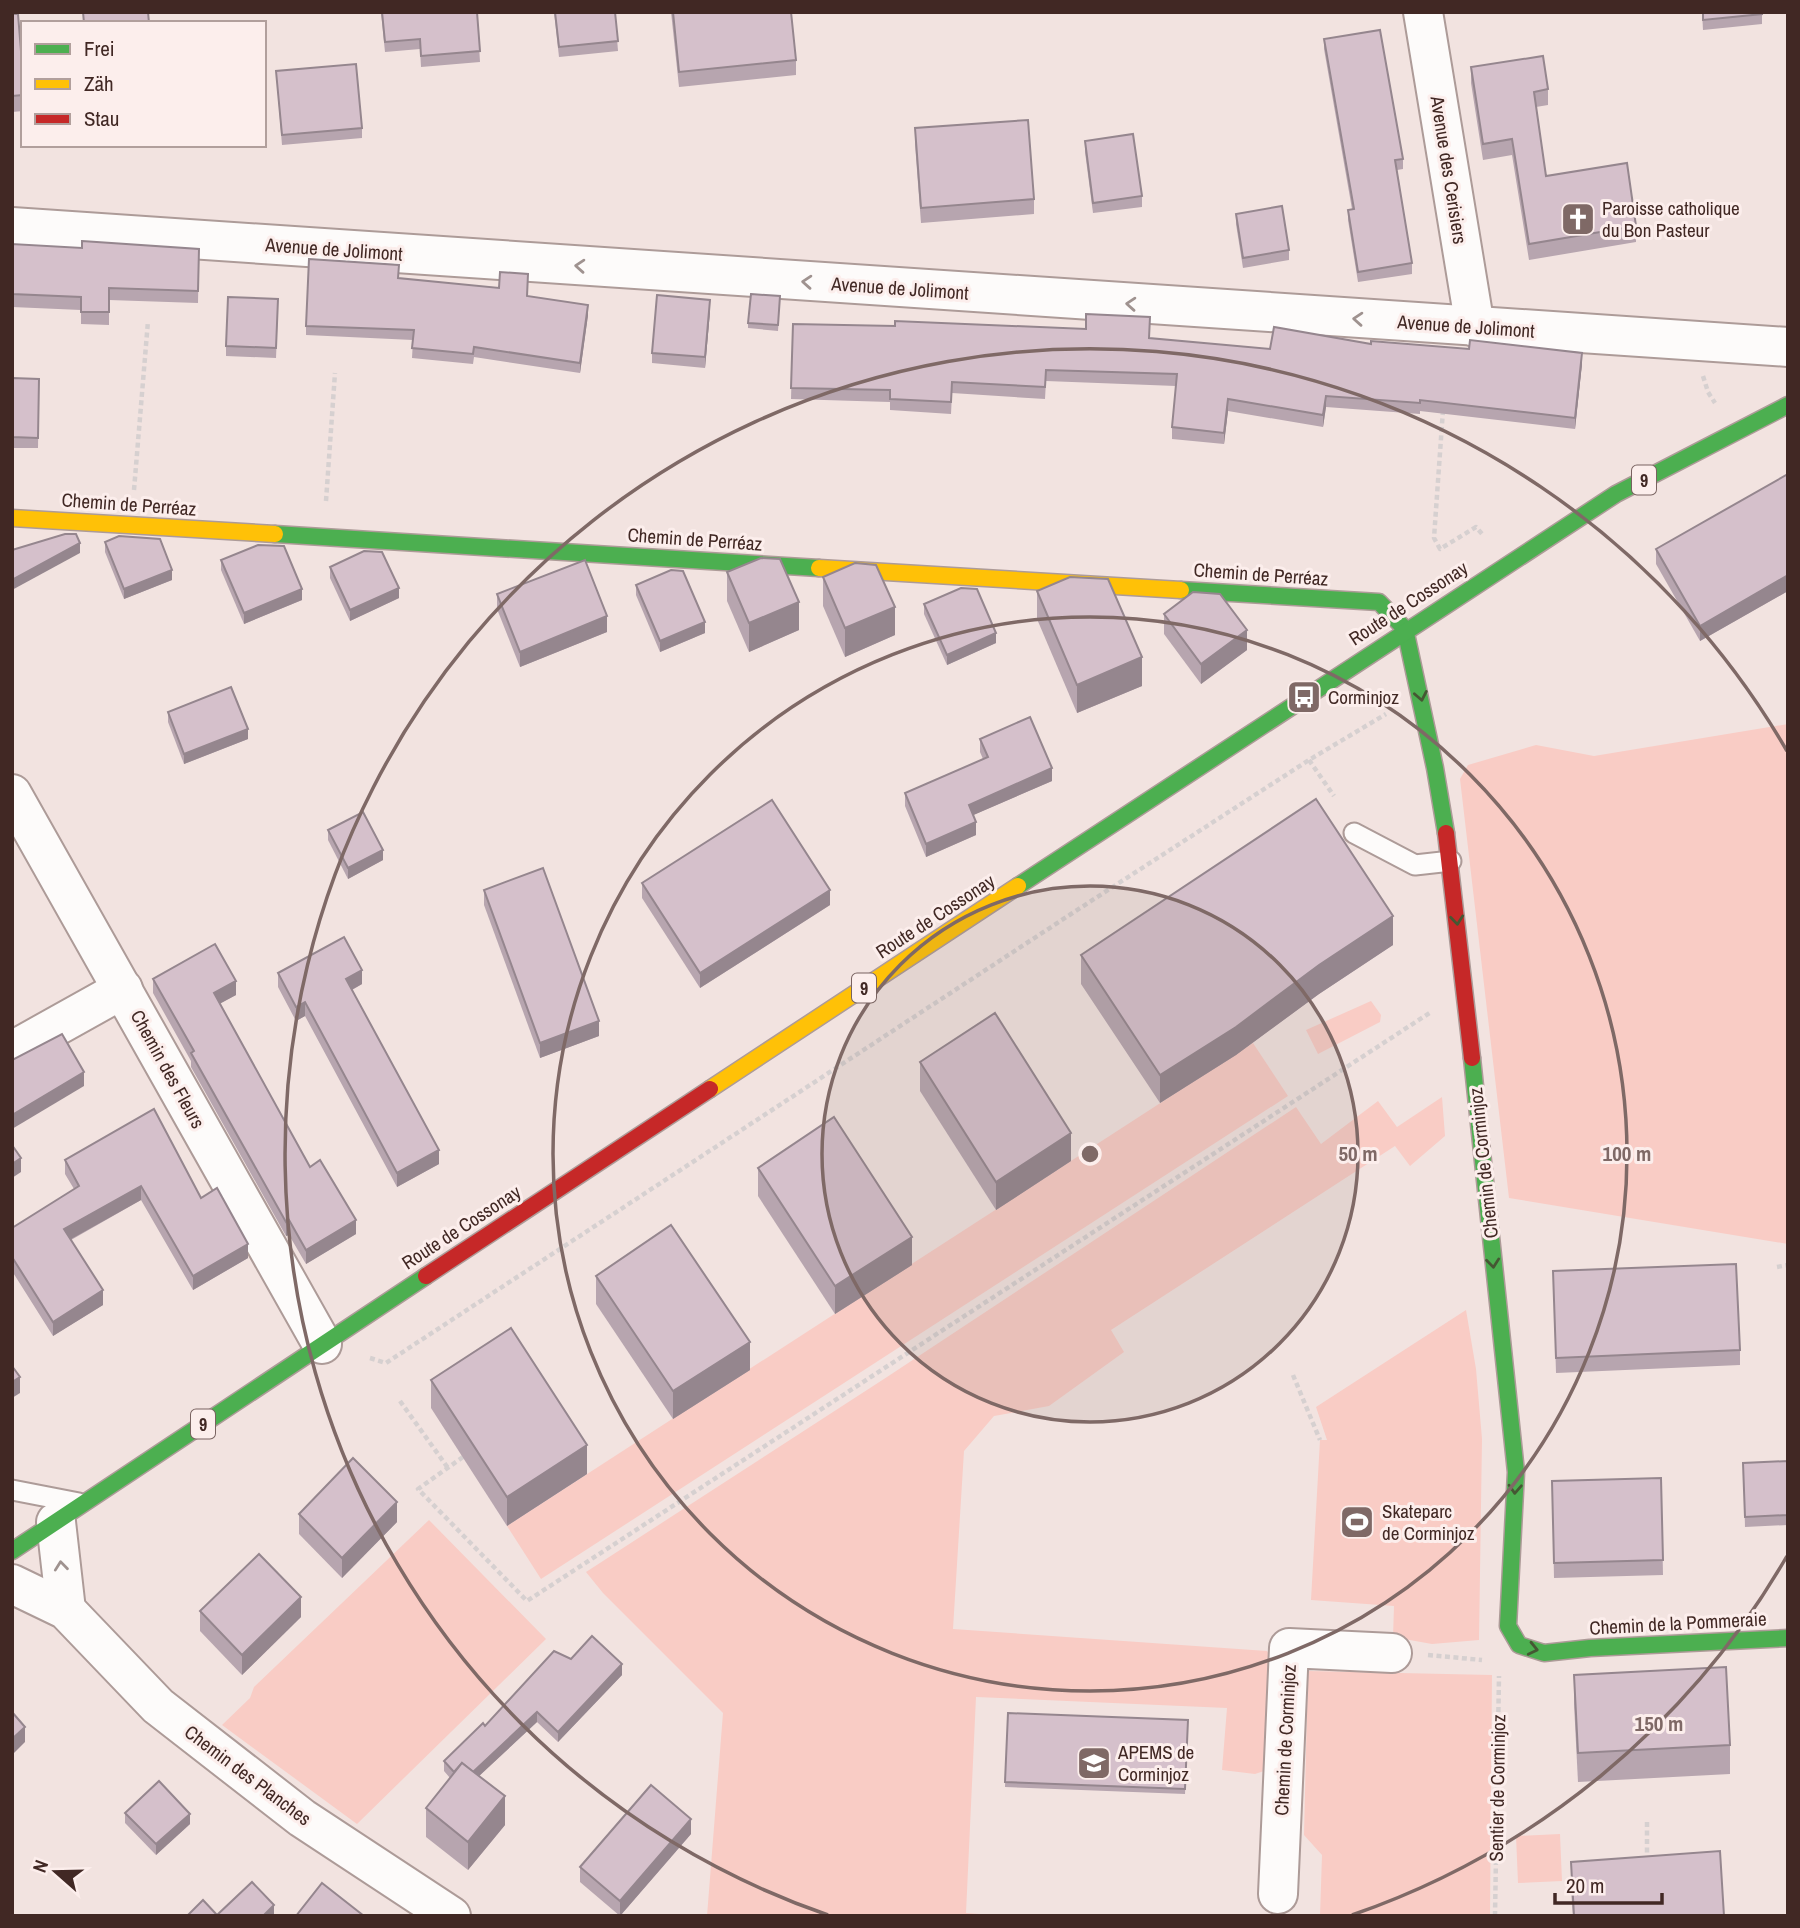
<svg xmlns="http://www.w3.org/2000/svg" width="1800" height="1928" font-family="'Archivo Narrow',sans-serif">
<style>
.green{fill:#f9ccc5}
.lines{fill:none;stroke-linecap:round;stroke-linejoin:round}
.lane-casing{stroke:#ad9b98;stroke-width:23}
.street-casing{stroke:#ad9b98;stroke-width:42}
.fast-casing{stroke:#ad9b98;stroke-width:19}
.slow-casing{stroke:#ad9b98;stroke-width:19}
.jam-casing{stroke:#ad9b98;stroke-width:19}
.path{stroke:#d6d0d0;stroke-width:4.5;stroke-dasharray:5 3.5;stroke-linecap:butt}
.lane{stroke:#fdfbfa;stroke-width:19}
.street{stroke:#fdfbfa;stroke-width:38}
.fast{stroke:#4caf50;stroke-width:16}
.slow{stroke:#ffc107;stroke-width:16}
.jam{stroke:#c62828;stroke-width:16}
.wall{fill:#b7a5af}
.shaded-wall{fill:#95868e}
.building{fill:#d5c0cb;stroke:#95868e;stroke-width:2}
.oneway{stroke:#9f928f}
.oneway2{stroke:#455733}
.ring{fill:none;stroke:#7f6966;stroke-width:3.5}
.labels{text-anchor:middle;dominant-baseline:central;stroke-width:6;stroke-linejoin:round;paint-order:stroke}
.shield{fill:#fceeec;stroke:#796360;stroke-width:2}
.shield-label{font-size:18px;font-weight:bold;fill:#412824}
.street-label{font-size:19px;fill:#412824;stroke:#fceeec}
.poi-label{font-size:19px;fill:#412824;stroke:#fceeec;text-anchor:start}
.centre{fill:#7f6966;stroke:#fceeec;stroke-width:3.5}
.ring-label{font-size:21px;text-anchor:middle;font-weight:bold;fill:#7f6966;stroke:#fceeec;stroke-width:6;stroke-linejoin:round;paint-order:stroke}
</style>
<rect width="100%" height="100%" fill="#f2e3e0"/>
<g class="green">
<path d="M1788,724v520l-279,-46 -49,-419 8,-14 68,-20 58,11z"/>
<path d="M1371,1001l10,14 -1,7 -62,32 -12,-24z"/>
<path d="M1253,1043l35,53 -747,483 -34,-53z"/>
<path d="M1442,1097l3,39 -35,30 -15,-20 -284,184 13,22 -75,54 -55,10 -30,35 -11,178 314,22 9,14 -12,106 -9,3 -33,-4 5,-62 -251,-11 -10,216 40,3h-299l16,-203 -120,-120 -17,-21 301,-195 409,-270 25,37 57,-43 19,26z"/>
<path d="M1466,1310l10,59 6,70 -3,201 -47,4 -39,-7 1,-31 -83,-6 9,-160h7l-11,-33z"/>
<path d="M429,1520l117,119 -189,185 -135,-99 28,-27 4,-11z"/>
<path d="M1308,1671l184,4 -2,241h-170l2,-61 -18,-20z"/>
<path d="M1560,1834l2,47 -44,2 -2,-47z"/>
</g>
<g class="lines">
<g class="lane-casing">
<g id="lane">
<path d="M1354,833l61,32 36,-4"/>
<path d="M12,1490l67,13"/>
</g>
</g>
<g class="street-casing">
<g id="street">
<path d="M1423,12l52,315"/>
<path d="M12,227l1776,120"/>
<path d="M12,794l310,550"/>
<path d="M12,1051l111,-62"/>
<path d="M56,1522l10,88"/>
<path d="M12,1584l54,26 92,96 144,112 149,98"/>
<path d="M1278,1894l11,-246 103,5"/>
</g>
</g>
<g class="fast-casing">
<g id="fast">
<path d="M275,534l544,34"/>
<path d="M1181,590l198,12 26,27 30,139 11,65"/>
<path d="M1018,886l598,-392 172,-89"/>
<path d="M1472,1058l44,414 -8,154 11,19 25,8 46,-5 198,-10"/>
<path d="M12,1551l414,-275"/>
</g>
</g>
<g class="slow-casing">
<g id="slow">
<path d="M12,518l263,16"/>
<path d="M819,568l362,22"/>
<path d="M710,1089l308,-203"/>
</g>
</g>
<g class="jam-casing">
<g id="jam">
<path d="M1446,833l26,225"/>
<path d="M426,1276l284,-187"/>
</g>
</g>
<g class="path">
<path d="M1703,376l5,16 7,11"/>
<path d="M1443,410l-9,128 6,11 36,-22 7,8"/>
<path d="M134,490l14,-169"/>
<path d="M326,501l9,-128"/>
<path d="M1309,760l25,36"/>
<path d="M1777,1267l11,-2"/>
<path d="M370,1358l16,5 685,-449 238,-154 77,-46"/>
<path d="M1293,1375l27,65"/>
<path d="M400,1401l48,67"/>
<path d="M463,1457l-45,32 109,112 904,-589"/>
<path d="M1428,1655l54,5"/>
<path d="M1647,1822v37"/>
<path d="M1495,1916l4,-240"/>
</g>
<use href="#lane" class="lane"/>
<use href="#street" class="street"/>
<use href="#fast" class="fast"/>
<use href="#slow" class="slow"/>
<use href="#jam" class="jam"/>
</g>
<g class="wall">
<path d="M381,12h96l3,50 -59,5 -1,-18 -35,3z"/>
<path d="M554,12h61l3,39 -59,6z"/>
<path d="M671,12h120l5,48v15l-117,12z"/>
<path d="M1702,12h60v12l-59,6z"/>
<path d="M12,14l11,62v35l-11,1z"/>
<path d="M1324,39l79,120v10l-6,1 15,93v11l-54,8 -10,-62v-10l4,-1 -28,-160z"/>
<path d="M1471,67l77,22v16l-12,2 10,69 90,50v16l-107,18 -17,-105 -29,5 -12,-77z"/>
<path d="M276,71l86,57v10l-80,7z"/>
<path d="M915,128l119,71v15l-113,9 -6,-79z"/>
<path d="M1085,141l57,55v11l-49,6 -8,-61z"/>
<path d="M1236,214l53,36v10l-46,8 -7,-44z"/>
<path d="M12,244l70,4 117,1 -1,54 -89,-3v25l-28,-1v-14l-69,-3z"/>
<path d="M399,278l100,10 29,-4 -1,12 61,19 -8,58 -106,-16 -1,7 -61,-6 1,-18 -107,-5v-9z"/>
<path d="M780,296l-2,35 -30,-3v-5z"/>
<path d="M278,309l-2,49 -50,-2v-10z"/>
<path d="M710,311l-5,57 -53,-5v-10z"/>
<path d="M793,324l293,5 63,9 121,11 101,-5 211,20 -7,65 -155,-18v3l-94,-7 -3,20 -95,-16 -4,33 -52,-5v-12l4,-41 -130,-5 -1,18 -93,-6 -1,21 -61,-4v-8l-99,-3z"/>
<path d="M12,378l27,1 -1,69h-26z"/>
<path d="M1788,474v117l-88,50 -44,-77v-15z"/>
<path d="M105,542l67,38 -48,19 -19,-47z"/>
<path d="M221,560l81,40 -58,24 -23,-54z"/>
<path d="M330,567l69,31 -49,23 -20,-43z"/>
<path d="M727,572l72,58 -50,22 -22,-51z"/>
<path d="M823,577l72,58 -50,22 -22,-51z"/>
<path d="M636,585l69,48 -45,19 -24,-57z"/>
<path d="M1037,591l105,95 -65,27 -40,-94z"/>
<path d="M497,594l110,38 -87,35 -23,-58z"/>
<path d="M924,604l72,39 -49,22 -23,-51z"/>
<path d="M1164,614l83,36 -46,34 -37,-50z"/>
<path d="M168,712l80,27 -64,25 -16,-42z"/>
<path d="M980,739l72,42 -79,34 3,20 -50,22 -21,-51v-13l78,-34 -3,-7z"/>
<path d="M328,830l55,30 -35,19 -20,-39z"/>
<path d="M642,883l188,22 -130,83 -58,-90z"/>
<path d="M484,890l115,146 -59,22 -56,-153z"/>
<path d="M1393,945l-74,49 -83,61 -76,48 -79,-119v-29z"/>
<path d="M278,973l84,11 -10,6 87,174 -42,23 -92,-171 -9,5 -18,-34z"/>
<path d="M153,979l83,16 -16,8 90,164 46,67 -50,30 -17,-29 -3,1 -95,-169v-6l-38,-68z"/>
<path d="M920,1062l151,99 -75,49 -76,-119z"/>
<path d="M65,1160l136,38 47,60 -55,32 -52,-90 -70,40 32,65 -50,31 -41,-65v-43l62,-39 -9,-15z"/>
<path d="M758,1168l154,97 -77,49 -77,-118z"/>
<path d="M1553,1271l187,79v15l-184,8z"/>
<path d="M596,1276l154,94 -77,49 -77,-115z"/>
<path d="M431,1380l156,94 -80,52 -76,-118z"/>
<path d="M1788,1461v64l-43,2 -2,-64z"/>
<path d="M1661,1478l2,97 -109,3 -2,-97z"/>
<path d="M299,1514l98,8 -55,56 -43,-44z"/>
<path d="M200,1611l101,6 -59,58 -42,-44z"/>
<path d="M571,1659l51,16 -64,67 -21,-20 -58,54 26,49 -37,45 -42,-33v-29l24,-30 -6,-7v-10l41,-35z"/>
<path d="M1574,1675l156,70v29l-152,8 -4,-78z"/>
<path d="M1008,1713l180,7 -3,74 -180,-7z"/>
<path d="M125,1813l65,11 -34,31 -31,-32z"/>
<path d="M691,1834l-71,82 -40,-34v-15z"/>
<path d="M1571,1862l153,54h-151l-2,-26z"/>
</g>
<g class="shaded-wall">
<path d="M710,300v11l-5,57v-11z"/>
<path d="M588,305v10l-8,58v-10z"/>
<path d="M1582,353v11l-7,65v-11z"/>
<path d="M1326,396v11l-3,20v-12z"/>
<path d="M1228,399v12l-4,33v-11z"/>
<path d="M80,543v10l-68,37v-10z"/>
<path d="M172,570v10l-48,19v-10z"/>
<path d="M1788,575v16l-88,50v-15z"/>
<path d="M399,588v10l-49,23v-11z"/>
<path d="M302,589v11l-58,24v-11z"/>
<path d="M799,602v28l-50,22v-29z"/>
<path d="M895,607v28l-50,22v-29z"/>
<path d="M607,616v16l-87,35v-15z"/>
<path d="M705,622v11l-45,19v-11z"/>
<path d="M1247,630v20l-46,34v-20z"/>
<path d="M996,633v10l-49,22v-10z"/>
<path d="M1142,657v29l-65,27v-28z"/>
<path d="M248,729v10l-64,25v-10z"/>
<path d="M1052,768v13l-83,36v-12z"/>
<path d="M976,822v13l-50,22v-13z"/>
<path d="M383,850v10l-35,19v-11z"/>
<path d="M830,890v15l-130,83v-15z"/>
<path d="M1393,916v29l-74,49 -83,61 -76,48v-28l159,-110z"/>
<path d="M362,970v14l-16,9v-14z"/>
<path d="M236,981v14l-22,12v-14z"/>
<path d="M305,1002v14l-9,5v-14z"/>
<path d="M599,1021v15l-59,22v-15z"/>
<path d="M84,1072v14l-72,43v-14z"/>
<path d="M1071,1133v28l-75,49v-28z"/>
<path d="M439,1150v14l-42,23v-14z"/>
<path d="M21,1158v14l-9,6v-14z"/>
<path d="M141,1186v14l-77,43v-14z"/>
<path d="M289,1220v15l-3,1v-14z"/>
<path d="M356,1220v14l-50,30v-14z"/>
<path d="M912,1237v28l-77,49v-28z"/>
<path d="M248,1244v14l-55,32v-14z"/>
<path d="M103,1290v15l-50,31v-14z"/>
<path d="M750,1342v28l-77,49v-28z"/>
<path d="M20,1377v16l-8,5v-16z"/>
<path d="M587,1445v29l-80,52v-29z"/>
<path d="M397,1502v20l-55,56v-20z"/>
<path d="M301,1597v20l-59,58v-20z"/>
<path d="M622,1664v11l-64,67v-10z"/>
<path d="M537,1712v10l-74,69v-10z"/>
<path d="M25,1727v15l-13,13v-16z"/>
<path d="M505,1796v29l-37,45v-28z"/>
<path d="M190,1814v10l-34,31v-11z"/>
<path d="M691,1819v15l-71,82v-15z"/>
<path d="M274,1905v11h-11z"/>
</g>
<g class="building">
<path d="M83,12h65l1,11h-65z"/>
<path d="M382,12h95l3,39 -59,5 -1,-17 -35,3z"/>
<path d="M555,12h60l3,29 -59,6z"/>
<path d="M673,12h118l5,48 -117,12z"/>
<path d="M1703,12h59v2l-59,6z"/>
<path d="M12,14h6l5,62v19l-11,1z"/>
<path d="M1380,30l23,129 -8,1 17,103 -54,9 -10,-62 6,-1 -30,-170z"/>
<path d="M1543,56l5,33 -14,3 12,84 81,-13 9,63 -107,18 -17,-105 -29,5 -12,-77z"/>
<path d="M356,64l6,64 -80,7 -6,-64z"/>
<path d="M1028,120l6,79 -113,9 -6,-80z"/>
<path d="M1133,134l9,62 -49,7 -8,-62z"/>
<path d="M1282,206l7,44 -46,8 -7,-44z"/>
<path d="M82,241l117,8 -1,42 -89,-3v24h-28v-15l-69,-3v-50l70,4z"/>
<path d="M309,259l90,6 -1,13 101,10 1,-16 28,2 -1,22 61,9 -8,58 -106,-16 -1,7 -61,-6 2,-18 -108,-4z"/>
<path d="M751,294l29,2 -2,29 -30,-2z"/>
<path d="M657,295l53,5 -5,57 -53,-4z"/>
<path d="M228,297l50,2 -2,49 -50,-2z"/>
<path d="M1086,314l64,3 -1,21 121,11 4,-22 97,17v-3l98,8 1,-9 112,13 -7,65 -155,-18v3l-94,-7 -3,19 -95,-16 -4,34 -52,-6 5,-53 -131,-4 -1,17 -93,-5 -1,20 -61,-3v-9l-99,-2 2,-64 102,2v-5l191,8z"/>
<path d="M12,378l27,1 -1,59 -26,-1z"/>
<path d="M1788,474v101l-88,51 -44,-77z"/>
<path d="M65,534h11l4,9 -68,37v-30z"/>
<path d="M119,536l41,3 12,31 -48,19 -19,-47z"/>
<path d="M258,545l26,1 18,43 -58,24 -23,-53z"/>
<path d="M364,551l18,1 17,36 -49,22 -20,-43z"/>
<path d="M761,558l19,1 19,43 -50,21 -22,-51z"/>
<path d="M585,560l22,56 -87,36 -23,-58z"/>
<path d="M855,563l21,2 19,42 -50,21 -22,-51z"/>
<path d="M671,570l12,1 22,51 -45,19 -24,-56z"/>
<path d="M1070,577l38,2 34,78 -65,28 -40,-94z"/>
<path d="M961,588l16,1 19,44 -49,22 -23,-51z"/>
<path d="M1193,592l27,2 27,36 -46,34 -37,-50z"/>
<path d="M231,687l17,42 -64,25 -16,-42z"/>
<path d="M1030,717l22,51 -83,37 7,17 -50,22 -21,-51 83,-36 -8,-18z"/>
<path d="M1316,799l77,117 -74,49 -83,62 -76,48 -79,-120z"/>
<path d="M772,800l58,90 -130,83 -58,-90z"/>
<path d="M363,812l20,38 -35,18 -20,-38z"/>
<path d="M543,868l56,153 -59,22 -56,-153z"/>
<path d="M344,937l18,33 -16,9 93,171 -42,23 -92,-171 -9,5 -18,-34z"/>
<path d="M215,944l21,37 -22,12 96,174 10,-7 36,60 -50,30 -17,-30 -3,2 -95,-169 3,-2 -41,-72z"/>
<path d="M995,1013l76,120 -75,49 -76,-120z"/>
<path d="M62,1034l22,38 -72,43v-55z"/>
<path d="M154,1109l47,89 16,-10 31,56 -55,32 -52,-90 -77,43 39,61 -50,32 -41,-65v-29l67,-42 -14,-26z"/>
<path d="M834,1117l78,120 -77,49 -77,-118z"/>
<path d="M12,1145l9,13 -9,6z"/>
<path d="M671,1225l79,117 -77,49 -77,-115z"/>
<path d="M1736,1264l4,86 -184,8 -3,-87z"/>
<path d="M511,1328l76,117 -80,52 -76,-117z"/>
<path d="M12,1366l8,11 -8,5z"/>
<path d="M353,1458l44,44 -55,56 -43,-44z"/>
<path d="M1788,1461v54l-43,2 -2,-54z"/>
<path d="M1661,1478l2,82 -109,3 -2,-82z"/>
<path d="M259,1554l42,43 -59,58 -42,-44z"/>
<path d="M592,1636l30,28 -64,68 -21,-20 -64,60 -11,-9 -8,9 -10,-11 39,-38 2,3 69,-75 17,8z"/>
<path d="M1726,1667l4,78 -152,8 -4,-78z"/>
<path d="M12,1712l13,15 -13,12z"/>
<path d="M1008,1713l180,7 -3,69 -180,-7z"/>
<path d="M462,1763l43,33 -37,46 -42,-34z"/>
<path d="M159,1781l31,33 -34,30 -31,-31z"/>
<path d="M651,1785l40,34 -71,82 -40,-34z"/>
<path d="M1720,1851l4,65h-150l-3,-54z"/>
<path d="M252,1882l22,23 -11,11h-76l16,-16 14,15z"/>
<path d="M322,1883l42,33h-68z"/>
</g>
<defs><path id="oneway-chevron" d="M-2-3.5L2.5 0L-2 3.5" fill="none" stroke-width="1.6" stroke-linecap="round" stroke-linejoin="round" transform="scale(1.75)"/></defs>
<g class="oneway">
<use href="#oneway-chevron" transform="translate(580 266) rotate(-176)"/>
<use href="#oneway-chevron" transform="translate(807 282) rotate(-176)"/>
<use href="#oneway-chevron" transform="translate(1131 304) rotate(-176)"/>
<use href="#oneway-chevron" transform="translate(1358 319) rotate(-176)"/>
<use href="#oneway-chevron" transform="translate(61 1566) rotate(-96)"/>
</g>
<g class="oneway2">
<use href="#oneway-chevron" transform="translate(1421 696) rotate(79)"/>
<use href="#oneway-chevron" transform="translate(1457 920) rotate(84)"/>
<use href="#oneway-chevron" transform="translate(1493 1263) rotate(84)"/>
<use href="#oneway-chevron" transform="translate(1515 1489) rotate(93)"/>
<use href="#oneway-chevron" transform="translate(1533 1649) rotate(13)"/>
</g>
<circle cx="1090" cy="1154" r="268" fill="#7f6966" fill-opacity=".12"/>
<g class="ring">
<circle cx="1090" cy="1154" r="268"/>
<circle cx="1090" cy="1154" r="537"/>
<path d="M1787 1556A805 805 0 0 1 1352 1915M828 1915A805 805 0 1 1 1787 751"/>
</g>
<defs>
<g id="church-square" transform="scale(1.75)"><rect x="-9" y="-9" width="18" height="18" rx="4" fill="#7f6966" stroke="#fceeec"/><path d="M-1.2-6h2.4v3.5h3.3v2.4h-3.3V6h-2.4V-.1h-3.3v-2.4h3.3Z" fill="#fff"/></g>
<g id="bus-square" transform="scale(1.75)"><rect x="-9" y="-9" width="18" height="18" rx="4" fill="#7f6966" stroke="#fceeec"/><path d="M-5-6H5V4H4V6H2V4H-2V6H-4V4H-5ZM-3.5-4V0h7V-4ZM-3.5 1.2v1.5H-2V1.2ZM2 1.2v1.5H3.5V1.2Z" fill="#fff"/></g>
<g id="stadium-square" transform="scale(1.75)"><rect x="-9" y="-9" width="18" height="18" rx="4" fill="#7f6966" stroke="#fceeec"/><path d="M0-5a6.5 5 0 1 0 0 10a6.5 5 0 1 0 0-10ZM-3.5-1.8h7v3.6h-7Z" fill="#fff"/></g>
<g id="school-square" transform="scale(1.75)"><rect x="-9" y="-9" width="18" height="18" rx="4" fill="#7f6966" stroke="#fceeec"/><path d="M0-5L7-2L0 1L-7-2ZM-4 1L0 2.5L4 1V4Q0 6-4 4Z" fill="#fff"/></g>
</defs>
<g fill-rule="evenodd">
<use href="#church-square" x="1578" y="219"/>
<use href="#bus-square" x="1304" y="697"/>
<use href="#stadium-square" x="1357" y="1522"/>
<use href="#school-square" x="1094" y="1763"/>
</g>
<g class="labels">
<g class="shield">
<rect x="1632" y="465.5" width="24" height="29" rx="5"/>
<rect x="852" y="973.5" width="24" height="29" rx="5"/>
<rect x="191" y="1409.5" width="24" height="29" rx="5"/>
</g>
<g class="shield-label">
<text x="1644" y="480">9</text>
<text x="864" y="988">9</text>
<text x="203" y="1424">9</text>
</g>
<g class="street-label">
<text transform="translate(1449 170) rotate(81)">Avenue des Cerisiers</text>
<text transform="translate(334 249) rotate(4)">Avenue de Jolimont</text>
<text transform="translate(900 288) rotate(4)">Avenue de Jolimont</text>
<text transform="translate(1466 326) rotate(4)">Avenue de Jolimont</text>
<text transform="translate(129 504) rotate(4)">Chemin de Perréaz</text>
<text transform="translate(695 539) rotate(4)">Chemin de Perréaz</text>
<text transform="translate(1261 574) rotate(4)">Chemin de Perréaz</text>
<text transform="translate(1408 603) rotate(-33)">Route de Cossonay</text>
<text transform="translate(935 916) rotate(-33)">Route de Cossonay</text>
<text transform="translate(168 1069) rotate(61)">Chemin des Fleurs</text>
<text transform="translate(1483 1163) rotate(-96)">Chemin de Corminjoz</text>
<text transform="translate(461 1227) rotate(-33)">Route de Cossonay</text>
<text transform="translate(1678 1623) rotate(-3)">Chemin de la Pommeraie</text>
<text transform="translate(1285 1740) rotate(-87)">Chemin de Corminjoz</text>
<text transform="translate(248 1775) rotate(37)">Chemin des Planches</text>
<text transform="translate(1497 1788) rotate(-89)">Sentier de Corminjoz</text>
</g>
<g class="poi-label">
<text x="1602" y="208">Paroisse catholique<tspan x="1602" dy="22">du Bon Pasteur</tspan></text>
<text x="1328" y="697">Corminjoz</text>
<text x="1382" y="1511">Skateparc<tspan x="1382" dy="22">de Corminjoz</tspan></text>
<text x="1118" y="1752">APEMS de<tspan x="1118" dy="22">Corminjoz</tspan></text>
</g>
</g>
<circle cx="1090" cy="1154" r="10" class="centre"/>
<g class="ring-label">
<text x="1358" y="1161">50 m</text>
<text x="1627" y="1161">100 m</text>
<text x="1659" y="1731">150 m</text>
</g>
<rect width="1800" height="1928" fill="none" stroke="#412824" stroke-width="28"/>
<rect x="21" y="21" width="245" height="126" fill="#fceeec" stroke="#b19f9c" stroke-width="2"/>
<rect x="35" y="44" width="35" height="10" fill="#4caf50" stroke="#b19f9c" stroke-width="2"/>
<text x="84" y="56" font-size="21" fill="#412824">Frei</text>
<rect x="35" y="79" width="35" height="10" fill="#ffc107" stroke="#b19f9c" stroke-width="2"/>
<text x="84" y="91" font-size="21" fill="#412824">Zäh</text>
<rect x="35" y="114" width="35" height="10" fill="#c62828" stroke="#b19f9c" stroke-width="2"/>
<text x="84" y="126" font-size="21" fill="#412824">Stau</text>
<g transform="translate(56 1872) rotate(290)" stroke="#fceeec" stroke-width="5" paint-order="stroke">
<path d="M0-5L12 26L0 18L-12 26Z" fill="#412824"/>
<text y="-10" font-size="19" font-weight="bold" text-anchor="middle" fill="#412824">N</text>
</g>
<path d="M1555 1893v10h107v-10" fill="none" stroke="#412824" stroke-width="3.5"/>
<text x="1566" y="1893" font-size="21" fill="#412824" stroke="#fceeec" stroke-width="5" paint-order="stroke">20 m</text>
</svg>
